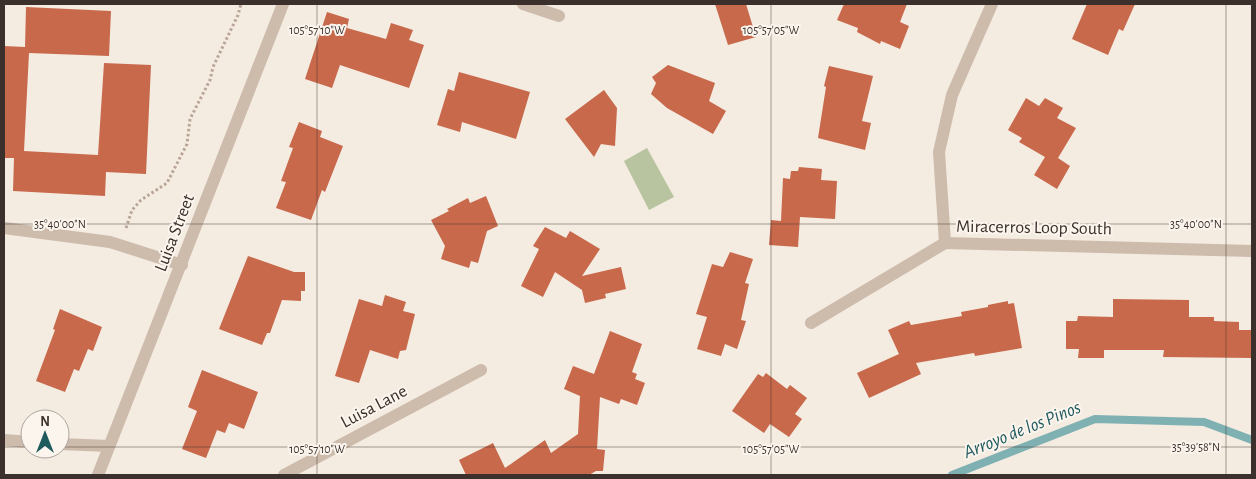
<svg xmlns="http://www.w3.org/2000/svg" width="1256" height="479" font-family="'Alegreya Sans',sans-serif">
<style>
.green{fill:#b8c4a0}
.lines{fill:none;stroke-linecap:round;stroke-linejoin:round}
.stream{stroke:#7fb0b2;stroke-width:8}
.building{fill:#c8694b}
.path{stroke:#b9a596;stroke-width:3;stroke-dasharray:2.5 2.5;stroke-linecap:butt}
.minor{stroke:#cdbbac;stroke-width:12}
.ticks{fill:none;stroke:#3b302b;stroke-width:1;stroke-opacity:0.45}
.labels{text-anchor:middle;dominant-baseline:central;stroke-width:4;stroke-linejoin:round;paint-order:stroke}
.street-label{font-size:18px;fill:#3b302b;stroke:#fbf5ee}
.water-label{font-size:19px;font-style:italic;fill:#1f5a5e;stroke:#fbf5ee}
.ticks-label{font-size:12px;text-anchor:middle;fill:#3b302b;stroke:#fbf5ee;stroke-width:4;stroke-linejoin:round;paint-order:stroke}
</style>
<rect width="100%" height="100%" fill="#f4ebe1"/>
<path class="green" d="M647,148l27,49 -25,13 -25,-49z"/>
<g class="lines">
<path class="stream" d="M952,475l143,-56 109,3 48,18"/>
</g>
<g class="building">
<path d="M715,4h31l10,33 -28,8z"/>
<path d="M844,4h63l-7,18 9,4 -9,23 -19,-8 -1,3 -23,-12 1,-4 -21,-8z"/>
<path d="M1087,4h48l-12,27 -4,-2 -11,26 -36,-16z"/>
<path d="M26,7l85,4 -2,45 -80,-3 -5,98 74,4 6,-92 47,2 -5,109 -40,-2 -1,24 -92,-5 1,-33h-10v-112l21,1z"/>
<path d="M327,12l22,7 -2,9 39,11 5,-16 22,7 -4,10 15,5 -15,43 -69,-23 -8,23 -27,-9z"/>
<path d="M668,65l47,18 -6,18 17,10 -13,23 -46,-26 -16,-14 5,-11 -4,-6z"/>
<path d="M829,66l44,10 -11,45 9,2 -6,27 -47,-12 8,-51 -2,-1z"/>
<path d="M459,72l71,20 -14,47 -54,-17 -2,10 -23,-7 11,-36 6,2z"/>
<path d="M604,90l13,18 -2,38 -14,-2 -7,13 -29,-38z"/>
<path d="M1026,98l13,8 6,-8 18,10 -6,10 19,10 -18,30 12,8 -13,23 -23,-14 11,-18 -26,-15 3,-4 -14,-8z"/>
<path d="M299,122l23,9 -2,6 23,9 -18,46 -3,-2 -11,30 -35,-12 10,-26 -5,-1 12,-33 -4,-1z"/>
<path d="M799,167l23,2 -1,11 16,1 -2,38 -35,-2 -2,30 -29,-2 2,-25 10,1 2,-43 7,1 1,-8h7z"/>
<path d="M486,196l12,30 -11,5 -9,32 -7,-2 -2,7 -28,-9 4,-13 -14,-26 18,-9 -2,-2 21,-11 2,5z"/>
<path d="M545,227l21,11 4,-7 30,18 -18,27 39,-9 5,22 -21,5 1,4 -21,5 -3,-13 -27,-18 -12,25 -22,-11 18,-37 -6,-3z"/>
<path d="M730,252l23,7 -8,24 4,1 -8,36 5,1 -9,28 -12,-5 -4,12 -24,-7 10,-32 -11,-3 16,-50 11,3z"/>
<path d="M248,256l46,16h11v19h-4v10l-19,-1 -12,33h-3l-5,12 -43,-16z"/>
<path d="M385,295l21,7 -3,9 12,3 -9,36 -6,1 -2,8 -28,-9 -11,33 -24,-7 24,-77 23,7z"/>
<path d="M1113,299l76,1v17h25v4l25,1v8h13v28l-89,-1 1,-7h-60v8h-26l1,-9h-13v-28h11l1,-5 35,1z"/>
<path d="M1008,301v3l6,-1 8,45 -47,8 -1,-3 -58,10 5,11 -52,24 -12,-25 42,-19 -11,-24 21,-9 2,4 51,-9 -1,-4 27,-5v-2z"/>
<path d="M60,309l42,18 -9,24 -5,-2 -9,22 -5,-2 -9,23 -29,-11 19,-51 -2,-1z"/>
<path d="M610,331l32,13 -10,28 5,2 -2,5 10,4 -8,22 -16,-6 -2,5 -19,-7 -3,52 8,1 -2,21h-7l-7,4h-123l-7,-15 34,-17 12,25 40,-28 6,13 27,-19 2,-38 -16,-7 9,-23 21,8z"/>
<path d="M202,370l56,22 -14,37 -15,-6 -4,10 -8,-3 -11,28 -24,-9 15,-38 -9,-4z"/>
<path d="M766,373l21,16 3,-4 17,13 -12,16 7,5 -13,18 -19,-13 -6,9 -32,-22 26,-37 5,3z"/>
</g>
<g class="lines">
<path class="path" d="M126,228l6,-18 9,-10 26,-17 20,-39 3,-25 20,-39 3,-13 25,-52 3,-11"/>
<g class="minor">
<path d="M523,4l36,12"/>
<path d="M4,228l106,14 72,23"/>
<path d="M945,243l307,8"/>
<path d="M945,243l-6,-91 13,-57 40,-91"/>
<path d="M811,323l134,-80"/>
<path d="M4,440l26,2"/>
<path d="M60,444l49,2"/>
<path d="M98,475l185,-471"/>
<path d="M284,475l197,-105"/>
</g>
</g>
<path class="ticks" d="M317,4v471M771,4v471M1226,4v471M4,224h1248M4,447h26M60,447h1192"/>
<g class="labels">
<g class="street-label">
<text transform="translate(1034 228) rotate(1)">Miracerros Loop South</text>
<text transform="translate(175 233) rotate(-69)">Luisa Street</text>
<text transform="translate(374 407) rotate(-28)">Luisa Lane</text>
</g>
<g class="water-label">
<text transform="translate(1022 430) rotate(-22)">Arroyo de los Pinos</text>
</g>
</g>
<g class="ticks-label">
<text x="317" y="34">105°57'10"W</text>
<text x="771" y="34">105°57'05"W</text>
<text x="60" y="228">35°40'00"N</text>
<text x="1196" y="228">35°40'00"N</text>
<text x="1196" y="451">35°39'58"N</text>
<text x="317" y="453">105°57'10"W</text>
<text x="771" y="453">105°57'05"W</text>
</g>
<rect width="1256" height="479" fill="none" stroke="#3b302b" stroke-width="10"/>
<g transform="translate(45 434)"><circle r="24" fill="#fbf5ee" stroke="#aea6a0"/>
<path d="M0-4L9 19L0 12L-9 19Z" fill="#1f5a5e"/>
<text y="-8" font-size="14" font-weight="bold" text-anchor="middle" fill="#3b302b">N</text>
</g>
</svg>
